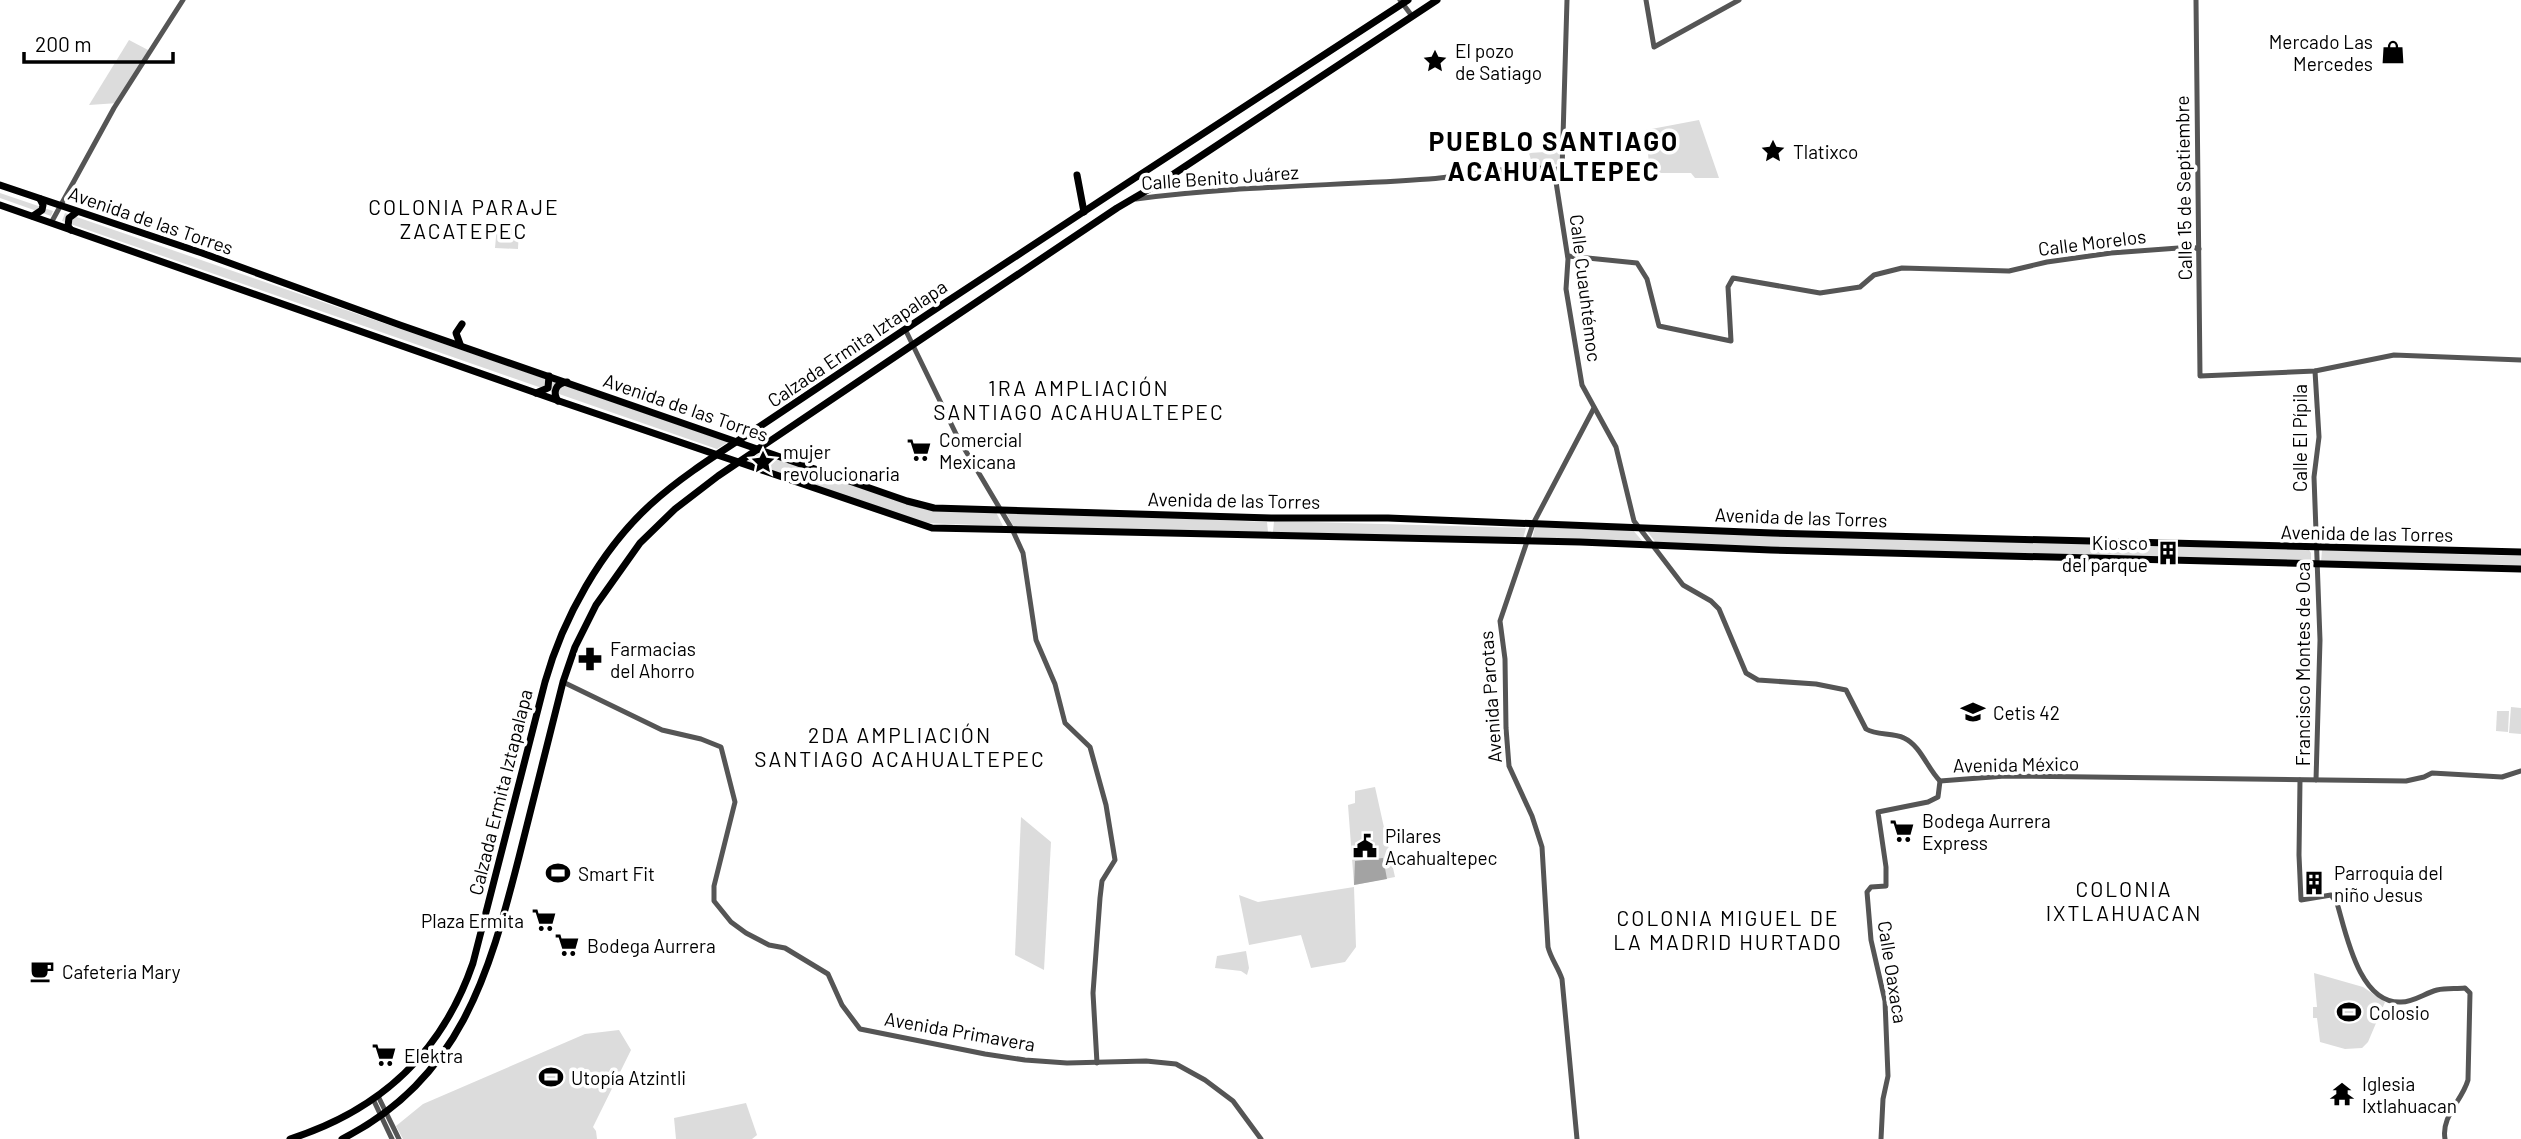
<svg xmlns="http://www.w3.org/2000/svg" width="2521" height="1139" font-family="Barlow,sans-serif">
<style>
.green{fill:#dcdcdc}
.water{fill:#a3a3a3}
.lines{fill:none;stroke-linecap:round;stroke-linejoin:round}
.minor{stroke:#555;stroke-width:5}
.major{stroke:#000;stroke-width:7}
.labels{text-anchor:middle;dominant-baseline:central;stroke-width:7;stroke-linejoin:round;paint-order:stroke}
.poi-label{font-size:19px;fill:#000;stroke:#fff;text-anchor:start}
.street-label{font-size:19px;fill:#000;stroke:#fff}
.neighbourhood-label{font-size:21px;letter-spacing:2px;fill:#000;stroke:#fff}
.district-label{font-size:26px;font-weight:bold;letter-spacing:2px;fill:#000;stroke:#fff}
</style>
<rect width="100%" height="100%" fill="#fff"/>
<g class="green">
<path d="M129,40l21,11 -32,52 -29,2z"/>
<path d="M1699,120l20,58h-24l-4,-5h-33l-1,-8h-8l-3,-35z"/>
<path d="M1561,140l-1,24 -27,3 -4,-14 16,-1 -1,-11z"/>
<path d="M0,193l53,18 -2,5 -51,-18z"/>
<path d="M65,213l663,229 -11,7 -655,-228z"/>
<path d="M497,226l22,1 -1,22 -23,-1z"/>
<path d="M760,453l167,57 69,2 7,14 -80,-3 -177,-61z"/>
<path d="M1005,511l262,11 1,10 -254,-5z"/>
<path d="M1274,521l252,7 -3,11 -250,-7z"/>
<path d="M1535,527l97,2 12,14 -112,-3z"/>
<path d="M1647,531l662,19 2,3v10l-655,-20z"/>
<path d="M2322,550l199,6v12l-200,-6z"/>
<path d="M2511,707l10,1v26l-12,-1z"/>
<path d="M2497,711h12l-1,21 -12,-1z"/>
<path d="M1375,787l20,90 -41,8 -6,-80 7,-2v-12z"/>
<path d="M1021,817l30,25 -7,128 -29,-15z"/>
<path d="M1354,887l2,60 -11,15 -34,6 -10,-33 -52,10 -10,-50 19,7z"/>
<path d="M1246,951l3,17 -2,7 -6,-4 -26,-3 2,-12z"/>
<path d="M2314,973l49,14 22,15 -17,40 -6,6 -17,1 -25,-7 -3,-24h-4v-11h4z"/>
<path d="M619,1030l12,20 -38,77 3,4 1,8h-194l-7,-13 27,-22 162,-70z"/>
<path d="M746,1103l11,32 -5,4h-76l-2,-21z"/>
</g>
<path class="water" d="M1383,858l4,21 -33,6 1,-24z"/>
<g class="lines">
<g class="minor">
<path d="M1400,0l12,16"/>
<path d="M1646,0l8,47 85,-47"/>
<path d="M2196,0l4,376 115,-5 79,-16 127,5"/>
<path d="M1557,169l-1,13 12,77 -2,30 16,96 34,62 18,74 49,64 28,16 8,8 27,64 12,7 58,4 30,6 20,39c11,7 26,3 38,9 17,8 23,30 36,43l65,-5 401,5 18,-4 8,-4 70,4 19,-6"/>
<path d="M1136,199c97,-13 195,-13 293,-20 38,-3 99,-17 133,-8l5,-171"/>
<path d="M51,223l63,-115 69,-108"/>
<path d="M1568,256l69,7 10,16 12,47 72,15 -3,-54 5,-9 87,15 40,-6 14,-12 28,-7 107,3 38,-9 64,-9 81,-6 7,2"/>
<path d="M905,329l53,109 54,91 11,24 13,87 19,44 10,39 25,24 16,58 9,55 -13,21 -2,17 -7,95 4,70"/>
<path d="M2315,371l4,66 -5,40 6,163 -4,140"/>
<path d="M563,682l99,48 39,9 20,8 14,55 -21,84v15l17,21 15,11 23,12 16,3 43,26 14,31 18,24 125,25 40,6 42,3 79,-2 30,3 29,16 28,21 28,38"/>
<path d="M2300,780l-1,75 2,45 30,-5 6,8c9,30 22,101 64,99 13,0 24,-9 36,-12 9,-2 19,-1 28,-2l5,5 -2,87c-6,21 -27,36 -23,59"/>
<path d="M378,1096l21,43"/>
<path d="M373,1099l19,40"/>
<path d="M1577,1139l-15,-160c-4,-12 -11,-20 -14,-32l-6,-100 -10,-31 -23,-50 -3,-38 -1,-69 -5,-38 33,-97 61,-116"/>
<path d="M1881,1139l2,-40 5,-23 -3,-75 -14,-61 -4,-48 4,-5 15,-1v-19l-8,-55 50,-10 10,-5 2,-16"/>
</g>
<g class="major">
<path d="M1077,175l7,37"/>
<path d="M0,185l202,68 198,72 507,176 27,7 337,10h117l384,15 749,19"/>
<path d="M0,205l559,196 373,127 648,14 191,8 750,19"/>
<path d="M33,216l9,-6 1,-5 -3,-6"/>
<path d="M71,230l-3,-4 1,-8 8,-6"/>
<path d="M460,344l-4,-11 6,-9"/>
<path d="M536,393l12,-5 1,-12"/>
<path d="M558,401c-6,-9 -2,-18 9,-19"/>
<path d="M290,1139c91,-29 152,-86 183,-176l72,-281c18,-64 56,-132 105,-177 35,-32 76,-56 115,-82 54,-36 109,-73 163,-109 160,-105 319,-210 480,-314"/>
<path d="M342,1139c118,-60 147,-164 177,-282 15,-58 29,-117 44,-175l12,-35 21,-42 44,-62 35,-34 43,-33 196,-132 203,-136 46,-27 274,-181"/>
</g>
</g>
<defs>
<g id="shop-bare" transform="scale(1.89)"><path d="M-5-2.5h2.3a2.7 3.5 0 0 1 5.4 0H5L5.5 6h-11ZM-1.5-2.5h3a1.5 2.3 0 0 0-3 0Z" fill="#000" stroke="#fff" stroke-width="2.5" paint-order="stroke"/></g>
<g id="sight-bare" transform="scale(1.89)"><path d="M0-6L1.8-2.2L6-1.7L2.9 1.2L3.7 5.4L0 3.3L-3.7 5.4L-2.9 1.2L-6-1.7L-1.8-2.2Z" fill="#000" stroke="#fff" stroke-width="2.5" paint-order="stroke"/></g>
<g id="supermarket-bare" transform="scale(1.89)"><path d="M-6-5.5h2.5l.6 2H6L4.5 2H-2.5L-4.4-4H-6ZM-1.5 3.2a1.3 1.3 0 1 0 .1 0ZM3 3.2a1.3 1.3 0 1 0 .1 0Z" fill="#000" stroke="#fff" stroke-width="2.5" paint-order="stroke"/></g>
<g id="building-bare" transform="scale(1.89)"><path d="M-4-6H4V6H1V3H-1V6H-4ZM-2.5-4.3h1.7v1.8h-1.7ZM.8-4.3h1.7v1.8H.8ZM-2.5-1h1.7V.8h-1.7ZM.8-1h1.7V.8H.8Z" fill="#000" stroke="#fff" stroke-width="2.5" paint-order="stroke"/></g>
<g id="pharmacy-bare" transform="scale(1.89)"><path d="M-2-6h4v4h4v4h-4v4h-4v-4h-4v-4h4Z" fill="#000" stroke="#fff" stroke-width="2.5" paint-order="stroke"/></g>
<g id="university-bare" transform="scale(1.89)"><path d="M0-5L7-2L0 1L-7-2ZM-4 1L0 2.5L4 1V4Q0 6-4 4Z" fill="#000" stroke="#fff" stroke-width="2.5" paint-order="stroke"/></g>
<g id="civic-bare" transform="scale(1.89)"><path d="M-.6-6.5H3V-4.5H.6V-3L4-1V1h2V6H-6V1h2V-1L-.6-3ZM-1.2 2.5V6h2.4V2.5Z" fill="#000" stroke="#fff" stroke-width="2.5" paint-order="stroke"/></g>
<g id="stadium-bare" transform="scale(1.89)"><path d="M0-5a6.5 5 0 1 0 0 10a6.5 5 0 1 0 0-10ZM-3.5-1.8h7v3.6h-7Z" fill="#000" stroke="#fff" stroke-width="2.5" paint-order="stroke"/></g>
<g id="cafe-bare" transform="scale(1.89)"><path d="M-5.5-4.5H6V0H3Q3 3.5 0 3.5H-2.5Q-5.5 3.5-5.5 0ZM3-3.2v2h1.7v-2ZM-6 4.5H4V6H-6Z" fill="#000" stroke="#fff" stroke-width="2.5" paint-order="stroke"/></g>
<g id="temple-bare" transform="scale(1.89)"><path d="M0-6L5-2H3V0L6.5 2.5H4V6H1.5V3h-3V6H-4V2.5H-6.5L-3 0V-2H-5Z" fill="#000" stroke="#fff" stroke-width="2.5" paint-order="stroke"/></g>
</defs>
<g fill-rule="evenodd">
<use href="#shop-bare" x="2393" y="52"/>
<use href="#sight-bare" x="1435" y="61"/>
<use href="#sight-bare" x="1773" y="151"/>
<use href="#supermarket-bare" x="919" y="450"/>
<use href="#sight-bare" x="763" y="462"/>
<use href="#building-bare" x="2168" y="553"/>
<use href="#pharmacy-bare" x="590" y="659"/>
<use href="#university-bare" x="1973" y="712"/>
<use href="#supermarket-bare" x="1902" y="831"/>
<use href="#civic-bare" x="1365" y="846"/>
<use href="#stadium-bare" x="558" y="873"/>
<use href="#building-bare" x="2314" y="883"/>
<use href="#supermarket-bare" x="544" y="920"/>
<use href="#supermarket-bare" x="567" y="945"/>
<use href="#cafe-bare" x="42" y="971"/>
<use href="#stadium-bare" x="2349" y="1012"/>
<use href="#supermarket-bare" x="384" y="1055"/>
<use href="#stadium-bare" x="551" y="1077"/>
<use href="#temple-bare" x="2342" y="1094"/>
</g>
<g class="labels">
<g class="poi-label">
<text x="2373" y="41" text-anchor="end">Mercado Las<tspan x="2373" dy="22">Mercedes</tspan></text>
<text x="1455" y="50">El pozo<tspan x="1455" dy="22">de Satiago</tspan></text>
<text x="1793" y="151">Tlatixco</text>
<text x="939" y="439">Comercial<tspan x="939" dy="22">Mexicana</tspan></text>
<text x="783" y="451">mujer<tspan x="783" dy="22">revolucionaria</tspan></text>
<text x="2148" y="542" text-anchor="end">Kiosco<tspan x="2148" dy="22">del parque</tspan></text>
<text x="610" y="648">Farmacias<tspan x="610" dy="22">del Ahorro</tspan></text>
<text x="1993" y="712">Cetis 42</text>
<text x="1922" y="820">Bodega Aurrera<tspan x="1922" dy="22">Express</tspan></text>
<text x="1385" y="835">Pilares<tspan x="1385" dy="22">Acahualtepec</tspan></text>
<text x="2334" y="872">Parroquia del<tspan x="2334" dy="22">niño Jesus</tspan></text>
<text x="578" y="873">Smart Fit</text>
<text x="524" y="920" text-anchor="end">Plaza Ermita</text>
<text x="587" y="945">Bodega Aurrera</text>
<text x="62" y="971">Cafeteria Mary</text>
<text x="2369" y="1012">Colosio</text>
<text x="404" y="1055">Elektra</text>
<text x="571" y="1077">Utopía Atzintli</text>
<text x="2362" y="1083">Iglesia<tspan x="2362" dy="22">Ixtlahuacan</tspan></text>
</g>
<g class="street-label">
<text transform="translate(1220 177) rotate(-4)">Calle Benito Juárez</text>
<text transform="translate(2183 188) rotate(-91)">Calle 15 de Septiembre</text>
<text transform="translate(151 220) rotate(19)">Avenida de las Torres</text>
<text transform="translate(2092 242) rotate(-7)">Calle Morelos</text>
<text transform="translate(1586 288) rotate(83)">Calle Cuauhtémoc</text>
<text transform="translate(857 343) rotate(-34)">Calzada Ermita Iztapalapa</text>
<text transform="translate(686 407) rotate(19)">Avenida de las Torres</text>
<text transform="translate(2299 438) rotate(-90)">Calle El Pípila</text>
<text transform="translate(1234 500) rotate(1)">Avenida de las Torres</text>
<text transform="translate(1801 517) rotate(2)">Avenida de las Torres</text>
<text transform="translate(2367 533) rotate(1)">Avenida de las Torres</text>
<text transform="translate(2302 664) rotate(-90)">Francisco Montes de Oca</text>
<text transform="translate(1490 697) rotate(-94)">Avenida Parotas</text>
<text transform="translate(2016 764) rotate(-1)">Avenida México</text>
<text transform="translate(500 792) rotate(-76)">Calzada Ermita Iztapalapa</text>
<text transform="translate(1893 972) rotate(81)">Calle Oaxaca</text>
<text transform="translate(960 1031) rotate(10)">Avenida Primavera</text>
</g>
<g class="neighbourhood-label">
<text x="464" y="206">COLONIA PARAJE<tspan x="464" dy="24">ZACATEPEC</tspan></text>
<text x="1079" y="387">1RA AMPLIACIÓN<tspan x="1079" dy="24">SANTIAGO ACAHUALTEPEC</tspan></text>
<text x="900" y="734">2DA AMPLIACIÓN<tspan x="900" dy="24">SANTIAGO ACAHUALTEPEC</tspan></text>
<text x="2124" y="888">COLONIA<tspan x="2124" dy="24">IXTLAHUACAN</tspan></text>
<text x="1728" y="917">COLONIA MIGUEL DE<tspan x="1728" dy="24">LA MADRID HURTADO</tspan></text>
</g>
<g class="district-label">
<text x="1554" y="140">PUEBLO SANTIAGO<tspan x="1554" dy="30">ACAHUALTEPEC</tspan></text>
</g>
</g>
<path d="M24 52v10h149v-10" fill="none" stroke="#000000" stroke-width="3.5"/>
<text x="35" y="52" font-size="21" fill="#000000" stroke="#ffffff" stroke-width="5" paint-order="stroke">200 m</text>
</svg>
